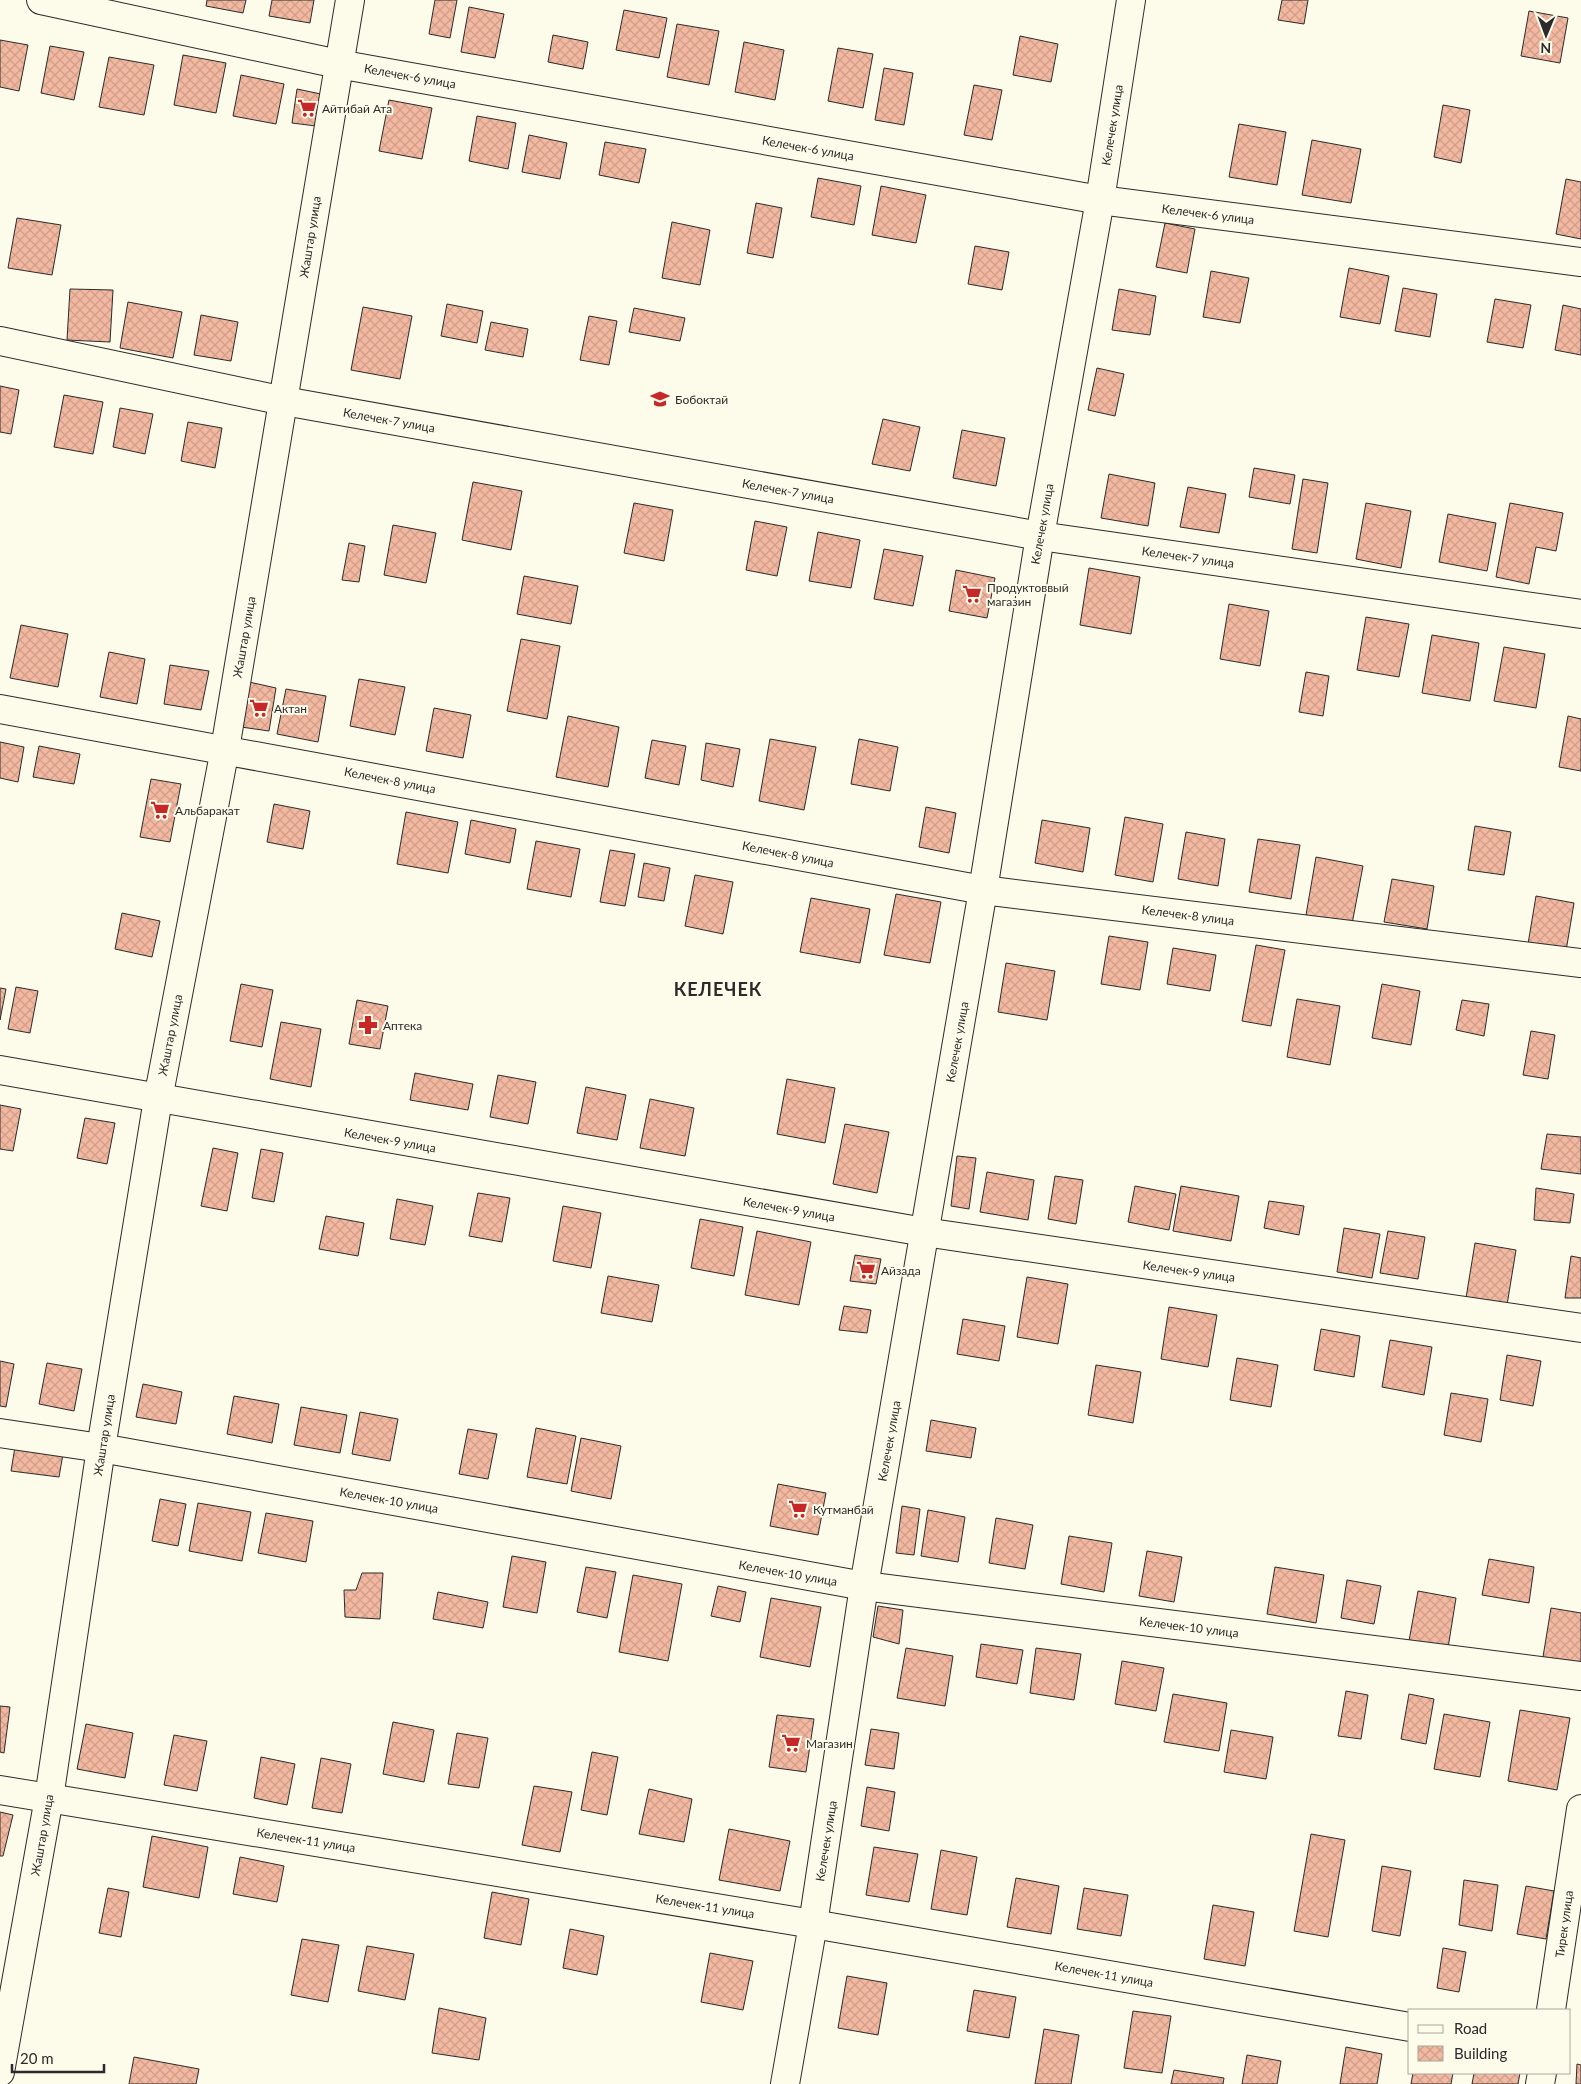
<svg xmlns="http://www.w3.org/2000/svg" width="1581" height="2084" font-family="Lato,sans-serif">
<style>
.building{fill:url(#building-cross-hatch);stroke:#2b2b2b}
.lines{fill:none;stroke-linecap:round;stroke-linejoin:round}
.minor-casing{stroke:#2b2b2b;stroke-width:30}
.minor{stroke:#fdfbea;stroke-width:28}
.labels{text-anchor:middle;dominant-baseline:central;stroke-width:4;stroke-linejoin:round;paint-order:stroke}
.street-label{font-size:12px;fill:#2b2b2b;stroke:#fdfbea}
.poi-label{font-size:12px;fill:#2b2b2b;stroke:#fdfbea;text-anchor:start}
.district-label{font-size:18px;font-weight:bold;letter-spacing:1px;fill:#2b2b2b;stroke:#fdfbea}
</style>
<defs>
<pattern id="building-cross-hatch" width="8" height="8" patternUnits="userSpaceOnUse" patternTransform="scale(1.25)"><rect width="8" height="8" fill="#f2b8a0"/><path d="M0 0l8 8M0 8l8-8" fill="none" stroke="#d09e8a"/></pattern>
</defs>
<rect width="100%" height="100%" fill="#fdfbea"/>
<g class="building">
<path d="M207,0h39l-3,13 -37,-7z"/>
<path d="M272,0h42l-4,23 -41,-7z"/>
<path d="M435,0h22l-7,38 -21,-4z"/>
<path d="M1282,0h26l-4,24 -26,-4z"/>
<path d="M469,7l35,7 -9,44 -34,-6z"/>
<path d="M624,10l43,8 -8,40 -43,-8z"/>
<path d="M1529,11l39,7 -8,45 -39,-7z"/>
<path d="M677,24l42,7 -10,54 -42,-8z"/>
<path d="M553,35l35,7 -5,27 -35,-7z"/>
<path d="M1020,36l38,8 -7,38 -38,-7z"/>
<path d="M0,40l28,5 -9,46 -19,-4z"/>
<path d="M744,42l40,8 -9,50 -40,-8z"/>
<path d="M50,46l34,6 -10,48 -33,-7z"/>
<path d="M838,48l35,6 -10,54 -35,-7z"/>
<path d="M183,55l43,8 -10,50 -42,-8z"/>
<path d="M109,57l45,8 -10,50 -45,-8z"/>
<path d="M884,68l29,5 -9,52 -29,-5z"/>
<path d="M241,75l43,9 -8,40 -43,-8z"/>
<path d="M974,85l28,5 -10,50 -28,-5z"/>
<path d="M297,89l24,5 -5,32 -24,-3z"/>
<path d="M389,100l43,8 -10,51 -43,-8z"/>
<path d="M1443,105l27,5 -9,53 -27,-6z"/>
<path d="M477,116l39,7 -8,46 -39,-8z"/>
<path d="M1239,124l47,8 -9,53 -48,-8z"/>
<path d="M529,135l38,8 -7,36 -38,-7z"/>
<path d="M1312,140l49,9 -10,54 -49,-8z"/>
<path d="M605,142l41,7 -7,34 -40,-8z"/>
<path d="M818,178l43,8 -7,39 -43,-8z"/>
<path d="M1566,179l15,3v57l-25,-5z"/>
<path d="M881,186l45,9 -10,48 -44,-8z"/>
<path d="M756,203l26,5 -9,50 -26,-5z"/>
<path d="M17,218l44,7 -9,50 -44,-7z"/>
<path d="M672,222l38,8 -10,55 -38,-7z"/>
<path d="M1165,223l30,6 -8,44 -31,-6z"/>
<path d="M975,246l34,6 -7,38 -34,-6z"/>
<path d="M1349,268l40,8 -9,48 -40,-7z"/>
<path d="M1211,271l38,7 -9,45 -37,-6z"/>
<path d="M1403,288l34,6 -7,43 -35,-6z"/>
<path d="M70,289l43,1 -3,52 -43,-2z"/>
<path d="M1119,289l37,7 -6,39 -38,-5z"/>
<path d="M1495,299l36,6 -8,43 -36,-6z"/>
<path d="M128,302l54,10 -9,46 -53,-10z"/>
<path d="M447,304l36,7 -6,32 -36,-7z"/>
<path d="M1563,305l18,4v46l-26,-5z"/>
<path d="M363,307l49,9 -12,63 -49,-9z"/>
<path d="M634,308l51,10 -5,23 -51,-9z"/>
<path d="M201,315l37,7 -7,39 -37,-6z"/>
<path d="M589,316l28,5 -8,44 -29,-5z"/>
<path d="M491,322l37,7 -5,28 -38,-7z"/>
<path d="M1097,368l27,6 -9,42 -27,-6z"/>
<path d="M0,386l19,4 -8,44 -11,-2z"/>
<path d="M64,395l39,7 -10,52 -39,-7z"/>
<path d="M120,408l33,6 -8,40 -32,-7z"/>
<path d="M883,419l37,8 -10,44 -38,-7z"/>
<path d="M188,422l34,6 -7,40 -34,-7z"/>
<path d="M962,430l43,8 -9,48 -43,-8z"/>
<path d="M1254,468l41,7 -5,29 -41,-7z"/>
<path d="M1109,474l46,9 -7,43 -47,-8z"/>
<path d="M1303,479l25,4 -11,70 -25,-4z"/>
<path d="M473,482l49,9 -11,59 -49,-10z"/>
<path d="M1188,487l38,7 -7,39 -39,-6z"/>
<path d="M634,503l39,7 -9,51 -40,-8z"/>
<path d="M1366,503l45,8 -10,57 -45,-9z"/>
<path d="M1510,503l53,10 -7,38 -20,-4 -7,37 -33,-7z"/>
<path d="M1448,514l48,9 -9,48 -48,-9z"/>
<path d="M755,521l32,6 -10,49 -31,-6z"/>
<path d="M393,525l43,8 -10,50 -42,-8z"/>
<path d="M818,532l42,8 -9,48 -42,-7z"/>
<path d="M349,543l16,3 -6,36 -17,-2z"/>
<path d="M884,549l39,7 -10,50 -39,-7z"/>
<path d="M1089,568l51,9 -9,57 -51,-9z"/>
<path d="M956,570l39,8 -8,40 -38,-7z"/>
<path d="M524,576l54,10 -7,38 -54,-10z"/>
<path d="M1229,604l40,7 -9,55 -40,-7z"/>
<path d="M1366,617l43,7 -10,53 -42,-7z"/>
<path d="M21,625l47,9 -10,53 -48,-9z"/>
<path d="M1432,635l47,8 -9,58 -48,-8z"/>
<path d="M521,639l39,7 -13,73 -40,-8z"/>
<path d="M1504,647l41,7 -9,54 -42,-7z"/>
<path d="M109,652l36,7 -8,45 -37,-7z"/>
<path d="M170,665l39,6 -8,39 -37,-6z"/>
<path d="M1306,672l23,4 -6,40 -24,-4z"/>
<path d="M359,679l46,8 -10,48 -45,-9z"/>
<path d="M249,682l27,6 -7,43 -28,-4z"/>
<path d="M286,689l40,7 -8,46 -41,-8z"/>
<path d="M434,708l37,7 -8,43 -37,-7z"/>
<path d="M568,716l51,11 -11,60 -52,-10z"/>
<path d="M1568,716l13,3v52l-22,-4z"/>
<path d="M770,739l46,8 -12,63 -45,-9z"/>
<path d="M859,739l39,8 -8,44 -39,-7z"/>
<path d="M652,740l34,6 -7,39 -34,-7z"/>
<path d="M0,742l24,5 -6,35 -18,-4z"/>
<path d="M706,743l34,6 -7,38 -32,-7z"/>
<path d="M39,746l41,8 -6,30 -41,-7z"/>
<path d="M151,779l30,5 -11,58 -30,-5z"/>
<path d="M274,804l36,7 -7,38 -36,-7z"/>
<path d="M926,807l30,6 -7,40 -30,-6z"/>
<path d="M406,812l52,10 -10,51 -51,-9z"/>
<path d="M1125,817l38,7 -10,58 -38,-7z"/>
<path d="M471,820l45,9 -6,34 -45,-9z"/>
<path d="M1042,820l48,8 -7,44 -48,-9z"/>
<path d="M1475,826l36,6 -7,43 -36,-5z"/>
<path d="M1186,832l39,7 -7,47 -40,-7z"/>
<path d="M1258,839l42,6 -9,54 -42,-7z"/>
<path d="M536,841l44,8 -9,48 -44,-8z"/>
<path d="M610,850l25,4 -10,52 -25,-4z"/>
<path d="M1316,857l47,9 -11,58 -46,-9z"/>
<path d="M644,863l26,5 -6,33 -26,-4z"/>
<path d="M695,875l38,7 -10,52 -38,-8z"/>
<path d="M1392,879l42,7 -7,43 -43,-7z"/>
<path d="M896,894l45,8 -11,61 -46,-8z"/>
<path d="M1536,896l38,7 -8,48 -38,-7z"/>
<path d="M811,898l59,11 -10,54 -60,-11z"/>
<path d="M122,913l38,8 -8,36 -37,-8z"/>
<path d="M1109,936l39,6 -8,48 -39,-6z"/>
<path d="M1256,945l29,5 -14,76 -29,-5z"/>
<path d="M1173,948l43,7 -6,36 -43,-7z"/>
<path d="M1006,963l49,8 -8,49 -49,-8z"/>
<path d="M241,984l32,6 -11,57 -32,-6z"/>
<path d="M1382,984l38,7 -9,54 -39,-7z"/>
<path d="M16,987l22,4 -8,42 -22,-4z"/>
<path d="M0,988l6,1 -6,31z"/>
<path d="M1297,999l43,7 -10,59 -43,-8z"/>
<path d="M357,1000l31,6 -8,43 -31,-5z"/>
<path d="M1462,1000l27,4 -5,32 -28,-6z"/>
<path d="M281,1022l40,7 -10,58 -41,-8z"/>
<path d="M1531,1031l24,4 -7,44 -25,-4z"/>
<path d="M415,1073l58,11 -5,26 -58,-10z"/>
<path d="M498,1075l38,7 -8,42 -38,-7z"/>
<path d="M787,1079l48,9 -10,55 -48,-9z"/>
<path d="M586,1087l40,8 -9,45 -40,-7z"/>
<path d="M650,1099l44,9 -9,48 -45,-8z"/>
<path d="M0,1105l21,4 -8,42 -13,-2z"/>
<path d="M85,1118l30,5 -8,41 -30,-6z"/>
<path d="M845,1124l44,8 -12,61 -44,-9z"/>
<path d="M1547,1134l34,3v37l-40,-5z"/>
<path d="M213,1148l25,5 -11,58 -26,-5z"/>
<path d="M261,1149l22,4 -9,49 -22,-4z"/>
<path d="M957,1156l19,2 -7,51 -18,-3z"/>
<path d="M987,1172l47,8 -6,40 -48,-8z"/>
<path d="M1055,1176l28,4 -7,44 -28,-5z"/>
<path d="M1135,1186l41,8 -7,36 -41,-8z"/>
<path d="M1181,1186l58,10 -8,45 -58,-10z"/>
<path d="M1536,1188l38,6 -4,29 -36,-3z"/>
<path d="M478,1193l32,5 -8,44 -33,-6z"/>
<path d="M397,1199l36,7 -8,39 -35,-6z"/>
<path d="M1269,1201l35,5 -5,29 -35,-7z"/>
<path d="M563,1206l38,7 -10,55 -38,-7z"/>
<path d="M326,1216l38,7 -6,33 -39,-7z"/>
<path d="M700,1219l43,8 -9,49 -43,-8z"/>
<path d="M1344,1228l36,6 -8,44 -35,-6z"/>
<path d="M757,1231l54,11 -12,63 -54,-10z"/>
<path d="M1388,1231l37,6 -7,42 -38,-6z"/>
<path d="M1475,1243l41,7 -9,55 -41,-7z"/>
<path d="M855,1255l26,4 -5,25 -26,-3z"/>
<path d="M1571,1256l10,2v40h-16z"/>
<path d="M608,1276l51,9 -7,37 -51,-9z"/>
<path d="M1027,1277l41,7 -10,60 -41,-7z"/>
<path d="M844,1306l27,4 -4,23 -28,-3z"/>
<path d="M1169,1307l48,8 -9,52 -47,-8z"/>
<path d="M963,1319l42,7 -6,35 -42,-7z"/>
<path d="M1321,1329l39,7 -6,41 -40,-7z"/>
<path d="M1390,1340l42,7 -8,48 -42,-8z"/>
<path d="M1507,1355l34,6 -8,45 -33,-6z"/>
<path d="M1237,1358l41,7 -7,42 -41,-7z"/>
<path d="M0,1361l14,3 -8,43 -6,-1z"/>
<path d="M47,1363l35,6 -8,42 -35,-7z"/>
<path d="M1096,1365l45,7 -8,51 -45,-8z"/>
<path d="M143,1384l39,8 -6,32 -40,-7z"/>
<path d="M1451,1393l37,6 -7,43 -37,-7z"/>
<path d="M234,1396l45,8 -7,39 -45,-9z"/>
<path d="M301,1407l46,8 -7,38 -46,-8z"/>
<path d="M360,1412l38,7 -8,42 -38,-7z"/>
<path d="M931,1420l45,8 -5,30 -45,-7z"/>
<path d="M536,1428l40,8 -9,48 -40,-7z"/>
<path d="M468,1429l29,5 -9,45 -29,-5z"/>
<path d="M581,1438l40,8 -10,53 -40,-8z"/>
<path d="M15,1447l48,7 -4,23 -48,-6z"/>
<path d="M778,1484l48,9 -8,42 -48,-9z"/>
<path d="M160,1499l26,5 -8,42 -26,-5z"/>
<path d="M198,1503l53,9 -9,49 -53,-10z"/>
<path d="M902,1506l18,3 -6,46 -18,-2z"/>
<path d="M928,1510l37,7 -7,45 -37,-6z"/>
<path d="M266,1513l47,8 -7,41 -48,-9z"/>
<path d="M996,1518l37,7 -8,44 -36,-6z"/>
<path d="M1069,1536l43,7 -8,49 -43,-8z"/>
<path d="M1147,1551l35,6 -8,45 -35,-6z"/>
<path d="M512,1556l34,6 -9,51 -34,-6z"/>
<path d="M1489,1559l45,8 -5,36 -47,-8z"/>
<path d="M586,1567l30,5 -9,46 -30,-6z"/>
<path d="M1275,1567l49,8 -8,48 -49,-9z"/>
<path d="M362,1573h21l-3,46 -35,-2 -1,-27h12z"/>
<path d="M633,1575l49,9 -14,77 -49,-9z"/>
<path d="M1347,1580l34,6 -7,38 -33,-6z"/>
<path d="M718,1586l28,6 -6,30 -29,-6z"/>
<path d="M1418,1591l38,7 -8,50 -39,-7z"/>
<path d="M438,1592l50,10 -5,26 -50,-9z"/>
<path d="M771,1598l50,9 -11,60 -50,-10z"/>
<path d="M878,1606l25,4 -4,34 -26,-7z"/>
<path d="M1551,1608l30,5v56l-39,-6z"/>
<path d="M981,1644l42,6 -6,34 -41,-7z"/>
<path d="M906,1648l47,8 -8,50 -48,-8z"/>
<path d="M1036,1648l45,6 -7,46 -44,-7z"/>
<path d="M1122,1661l42,7 -8,43 -41,-7z"/>
<path d="M1346,1691l22,4 -7,44 -23,-3z"/>
<path d="M1173,1694l54,9 -8,48 -55,-9z"/>
<path d="M1409,1694l25,5 -8,45 -25,-5z"/>
<path d="M0,1706l10,1 -6,46 -4,-1z"/>
<path d="M1520,1710l50,8 -13,72 -49,-9z"/>
<path d="M1444,1714l46,8 -10,55 -46,-8z"/>
<path d="M777,1715l37,4 -8,53 -37,-5z"/>
<path d="M393,1722l41,8 -10,52 -41,-8z"/>
<path d="M86,1724l47,9 -8,45 -48,-9z"/>
<path d="M871,1729l28,4 -5,36 -29,-4z"/>
<path d="M1231,1730l42,7 -7,42 -42,-7z"/>
<path d="M457,1733l31,5 -9,50 -31,-4z"/>
<path d="M174,1735l33,6 -10,50 -33,-6z"/>
<path d="M592,1752l26,5 -11,58 -26,-5z"/>
<path d="M261,1757l34,7 -8,41 -33,-7z"/>
<path d="M321,1758l30,6 -9,49 -30,-5z"/>
<path d="M534,1786l38,6 -12,60 -38,-7z"/>
<path d="M867,1787l28,5 -6,39 -28,-5z"/>
<path d="M649,1789l43,10 -8,43 -45,-8z"/>
<path d="M0,1812l13,3 -10,41h-3z"/>
<path d="M729,1829l61,12 -10,50 -61,-11z"/>
<path d="M1311,1834l34,6 -17,97 -34,-6z"/>
<path d="M152,1836l56,11 -9,51 -56,-11z"/>
<path d="M874,1847l44,7 -9,48 -43,-7z"/>
<path d="M941,1850l36,7 -10,58 -36,-6z"/>
<path d="M240,1857l44,9 -7,36 -44,-8z"/>
<path d="M1382,1866l29,5 -11,65 -28,-5z"/>
<path d="M1016,1878l43,8 -8,48 -44,-7z"/>
<path d="M1464,1880l34,5 -6,46 -33,-6z"/>
<path d="M1526,1886l28,5 -8,48 -29,-5z"/>
<path d="M108,1888l21,4 -8,45 -22,-4z"/>
<path d="M1084,1888l44,7 -7,41 -44,-7z"/>
<path d="M492,1892l37,7 -8,46 -37,-7z"/>
<path d="M1213,1905l41,7 -9,54 -41,-7z"/>
<path d="M570,1929l34,7 -7,39 -34,-7z"/>
<path d="M302,1939l37,6 -11,57 -37,-7z"/>
<path d="M367,1946l47,8 -9,46 -47,-9z"/>
<path d="M1443,1948l23,4 -7,40 -22,-4z"/>
<path d="M710,1953l43,8 -10,49 -42,-8z"/>
<path d="M847,1976l40,7 -9,52 -40,-7z"/>
<path d="M974,1990l42,7 -7,41 -42,-7z"/>
<path d="M439,2008l47,10 -7,42 -47,-7z"/>
<path d="M1133,2011l38,5 -9,57 -38,-5z"/>
<path d="M1044,2029l35,6 -8,49h-36z"/>
<path d="M1346,2047l36,7 -5,30h-37z"/>
<path d="M1247,2055l34,6 -4,23h-35z"/>
<path d="M134,2057l65,12 -3,15h-67z"/>
<path d="M1577,2064l4,1v19h-5z"/>
<path d="M1174,2070l50,8 -1,6h-52z"/>
<path d="M1413,2073h40l-2,11h-40z"/>
<path d="M1474,2073h46l-2,11h-46z"/>
</g>
<g class="lines">
<g class="minor-casing">
<g id="minor">
<path d="M41,0l297,64 762,136 481,62"/>
<path d="M0,341l284,60 756,135 541,78"/>
<path d="M0,709l983,181 598,73"/>
<path d="M0,1070l924,162 657,96"/>
<path d="M0,1433l101,15 763,138 717,90"/>
<path d="M0,1790l813,134 597,103"/>
<path d="M1551,2010l30,-201"/>
<path d="M0,2072l49,-274 52,-350 57,-349 67,-350 125,-749"/>
<path d="M785,2084l28,-160 51,-338 119,-696 57,-354 60,-336 31,-200"/>
<path d="M1540,2084l2,-11"/>
</g>
</g>
<use href="#minor" class="minor"/>
</g>
<defs>
<g id="supermarket-bare" transform="scale(1.5)"><path d="M-6-5.5h2.5l.6 2H6L4.5 2H-2.5L-4.4-4H-6ZM-1.5 3.2a1.3 1.3 0 1 0 .1 0ZM3 3.2a1.3 1.3 0 1 0 .1 0Z" fill="#c62828" stroke="#fdfbea" stroke-width="2.5" paint-order="stroke"/></g>
<g id="school-bare" transform="scale(1.5)"><path d="M0-5L7-2L0 1L-7-2ZM-4 1L0 2.5L4 1V4Q0 6-4 4Z" fill="#c62828" stroke="#fdfbea" stroke-width="2.5" paint-order="stroke"/></g>
<g id="pharmacy-bare" transform="scale(1.5)"><path d="M-2-6h4v4h4v4h-4v4h-4v-4h-4v-4h4Z" fill="#c62828" stroke="#fdfbea" stroke-width="2.5" paint-order="stroke"/></g>
</defs>
<g fill-rule="evenodd">
<use href="#supermarket-bare" x="307" y="108"/>
<use href="#school-bare" x="660" y="399"/>
<use href="#supermarket-bare" x="972" y="594"/>
<use href="#supermarket-bare" x="259" y="708"/>
<use href="#supermarket-bare" x="160" y="810"/>
<use href="#pharmacy-bare" x="368" y="1025"/>
<use href="#supermarket-bare" x="866" y="1270"/>
<use href="#supermarket-bare" x="798" y="1509"/>
<use href="#supermarket-bare" x="791" y="1743"/>
</g>
<g class="labels">
<g class="street-label">
<text transform="translate(410 76) rotate(10)">Келечек-6 улица</text>
<text transform="translate(1112 125) rotate(-81)">Келечек улица</text>
<text transform="translate(808 148) rotate(10)">Келечек-6 улица</text>
<text transform="translate(1208 214) rotate(7)">Келечек-6 улица</text>
<text transform="translate(310 237) rotate(-81)">Жаштар улица</text>
<text transform="translate(389 420) rotate(10)">Келечек-7 улица</text>
<text transform="translate(788 491) rotate(10)">Келечек-7 улица</text>
<text transform="translate(1042 524) rotate(-80)">Келечек улица</text>
<text transform="translate(1188 557) rotate(8)">Келечек-7 улица</text>
<text transform="translate(244 637) rotate(-80)">Жаштар улица</text>
<text transform="translate(390 780) rotate(11)">Келечек-8 улица</text>
<text transform="translate(788 854) rotate(11)">Келечек-8 улица</text>
<text transform="translate(1188 915) rotate(7)">Келечек-8 улица</text>
<text transform="translate(170 1035) rotate(-79)">Жаштар улица</text>
<text transform="translate(957 1042) rotate(-80)">Келечек улица</text>
<text transform="translate(390 1140) rotate(10)">Келечек-9 улица</text>
<text transform="translate(789 1209) rotate(10)">Келечек-9 улица</text>
<text transform="translate(1189 1271) rotate(8)">Келечек-9 улица</text>
<text transform="translate(104 1435) rotate(-81)">Жаштар улица</text>
<text transform="translate(889 1441) rotate(-80)">Келечек улица</text>
<text transform="translate(389 1500) rotate(10)">Келечек-10 улица</text>
<text transform="translate(788 1573) rotate(10)">Келечек-10 улица</text>
<text transform="translate(1189 1627) rotate(7)">Келечек-10 улица</text>
<text transform="translate(42 1835) rotate(-80)">Жаштар улица</text>
<text transform="translate(306 1840) rotate(9)">Келечек-11 улица</text>
<text transform="translate(826 1841) rotate(-81)">Келечек улица</text>
<text transform="translate(705 1906) rotate(9)">Келечек-11 улица</text>
<text transform="translate(1564 1924) rotate(-82)">Тирек улица</text>
<text transform="translate(1104 1974) rotate(10)">Келечек-11 улица</text>
</g>
<g class="poi-label">
<text x="322" y="108">Айтибай Ата</text>
<text x="675" y="399">Бобоктай</text>
<text x="987" y="587">Продуктоввый<tspan x="987" dy="14">магазин</tspan></text>
<text x="274" y="708">Актан</text>
<text x="175" y="810">Альбаракат</text>
<text x="383" y="1025">Аптека</text>
<text x="881" y="1270">Айзада</text>
<text x="813" y="1509">Кутманбай</text>
<text x="806" y="1743">Магазин</text>
</g>
<g class="district-label">
<text x="718" y="989">КЕЛЕЧЕК</text>
</g>
</g>
<rect x="1408" y="2009" width="162" height="65" fill="#fdfbea" stroke="#a9a89e"/>
<rect x="1418" y="2025" width="25" height="8" fill="#fdfbea" stroke="#a9a89e"/>
<text x="1454" y="2034" font-size="15" fill="#2b2b2b">Road</text>
<rect x="1418" y="2046" width="25" height="15" fill="url(#building-cross-hatch)" stroke="#a9a89e"/>
<text x="1454" y="2059" font-size="15" fill="#2b2b2b">Building</text>
<g transform="translate(1546 35) rotate(181)" stroke="#fdfbea" stroke-width="4" paint-order="stroke">
<path d="M0-4L9 19L0 12L-9 19Z" fill="#2b2b2b"/>
<text y="-8" font-size="14" font-weight="bold" text-anchor="middle" fill="#2b2b2b">N</text>
</g>
<path d="M12 2064v8h92v-8" fill="none" stroke="#2b2b2b" stroke-width="2.5"/>
<text x="20" y="2064" font-size="15" fill="#2b2b2b" stroke="#fdfbea" stroke-width="4" paint-order="stroke">20 m</text>
</svg>
